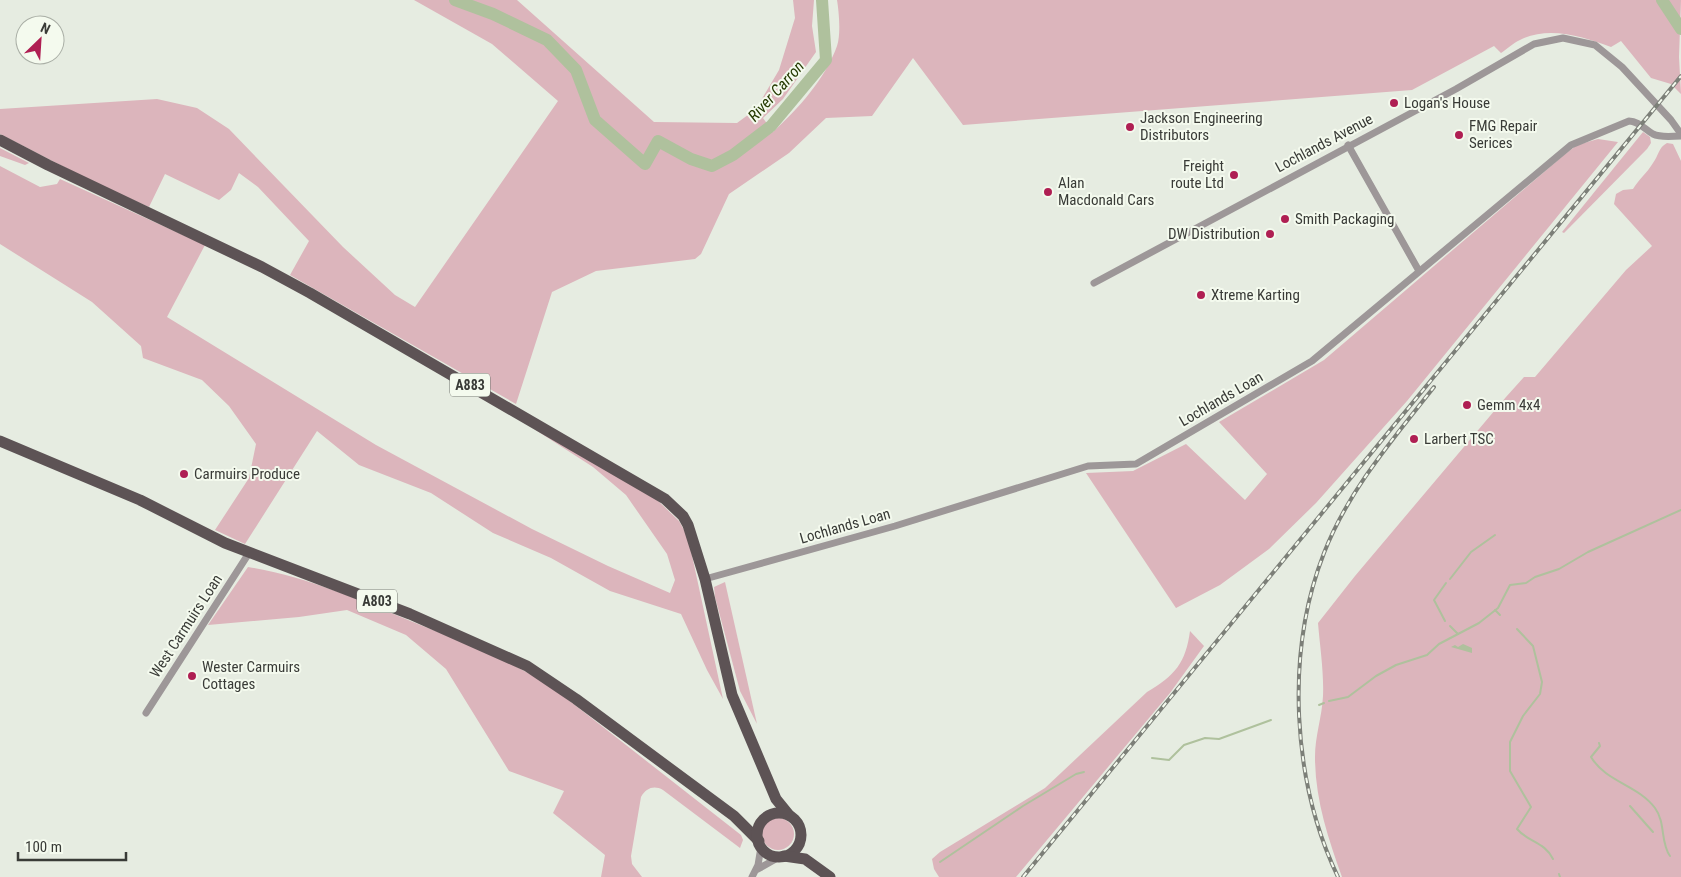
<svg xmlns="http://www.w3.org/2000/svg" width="1681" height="877" font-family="'Roboto Condensed',sans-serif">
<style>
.green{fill:#dcb5bc}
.water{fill:#afc19d}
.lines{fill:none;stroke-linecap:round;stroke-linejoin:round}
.stream{stroke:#afc19d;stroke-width:2}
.river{stroke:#afc19d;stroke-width:12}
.street{stroke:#9d9798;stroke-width:7}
.primary{stroke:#5d5355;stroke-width:11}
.rail-casing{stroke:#7c7f78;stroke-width:4}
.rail{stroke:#f4faee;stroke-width:2;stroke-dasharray:5.5;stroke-linecap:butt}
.poi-dot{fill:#af1f53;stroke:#f4faee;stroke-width:2}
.labels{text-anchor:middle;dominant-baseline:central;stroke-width:4;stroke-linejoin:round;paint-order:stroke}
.shield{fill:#f4faee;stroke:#71746e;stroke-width:1}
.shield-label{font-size:14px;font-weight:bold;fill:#393b37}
.poi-label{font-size:15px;fill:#393b37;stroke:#f4faee;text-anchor:start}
.street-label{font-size:15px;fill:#393b37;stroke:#f4faee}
.water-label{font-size:16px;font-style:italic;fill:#263b03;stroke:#f4faee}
</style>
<rect width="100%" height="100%" fill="#e6ece1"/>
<g class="green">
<path d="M414,0h103l137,122 83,1 19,-14 23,-39 16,-52 -2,-18h21l-2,26 4,26 -33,47 -20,19 10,14c25,-23 52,-53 64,-86 4,-12 2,-34 0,-46h844l-2,57 2,37 -10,-10 -20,-6 -30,-37 -10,6c-27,-10 -62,-22 -91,-7 -7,3 -13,9 -19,13l-7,-7 -82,44 -449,35 -50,-67 -41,58 -46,2 -37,35 -60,41 -28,60 -6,5 -99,12 -44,21 -36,112 -226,-129 19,-34 -51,-54 -19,-14 -8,17 -12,10 -54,-26 -16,33 -46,-20 -103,-53v-25l157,-10 40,9 32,21 114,118 52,48 20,12 143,-206 -66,-57z"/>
<path d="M1643,132l7,5 1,6 -4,6 -83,84 -2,-1z"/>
<path d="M1598,139l20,3 -211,259 -91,102 -47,46 -49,36 -44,23 -90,-135 47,-2 53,-27 59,56 22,-26 -48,-52 105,-62 240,-205 13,-10z"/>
<path d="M1667,143l6,1 8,17v716h-339c-14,-39 -27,-78 -27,-120 0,-21 7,-40 8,-61 1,-24 -3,-49 -5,-73l37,-47 151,-179 18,-20h11l91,-107 26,-24 -38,-42 2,-10 7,-4 10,-1c6,-10 14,-16 20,-26 6,-8 5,-15 14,-20z"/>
<path d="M0,148l29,15 -4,2 -25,-9z"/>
<path d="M0,166l40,21 17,-3 3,-5 145,66 -38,72 209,128 156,84 76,37 62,27 5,-13 -8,-26 -41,-59 -33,-28 -62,-40 121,68 27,26 9,16 35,162 -16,-29 -26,-56 -71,-23 -59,-33 -58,-25 -62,-40 -72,-28 -42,-34 -72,113 -30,-14 34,-52 7,-34 -27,-38 -27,-26 -59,-22 -2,-12 -49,-44 -92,-58z"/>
<path d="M248,567c57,9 112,33 165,55 50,20 100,39 144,69l184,144 2,5 -3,8 -77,-58c-9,-5 -17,-2 -22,7l-10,59 1,8 10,13h-41l4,-22 -52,-42 11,-22 -55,-20 -63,-102 -40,-34 -59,-25 -48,7 -91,8z"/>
<path d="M725,582l32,142 -17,-33 -25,-94 -1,-10z"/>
<path d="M1190,631l14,15 -34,47 -154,184h-77l-5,-8 -2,-10 8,-7 105,-64 102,-96c28,-16 39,-30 43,-61z"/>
<circle cx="778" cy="834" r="16"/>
</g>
<path class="water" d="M1463,644l9,4v5l-21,-6 4,-2 3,2z"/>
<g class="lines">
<g class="stream">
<path d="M1450,579l21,-27 24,-17"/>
<path d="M1495,610l5,5"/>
<path d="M1445,621l-11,-21 12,-17"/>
<path d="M1450,626l8,8"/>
<path d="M1517,629l16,17 9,36 -2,12 -17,22 -13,26v29l21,36 -14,22c11,13 28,13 36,30"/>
<path d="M1329,701l19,-4 28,-21 20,-11 31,-10 12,-11 40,-21 19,-15 12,-23 16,-2 9,-6 24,-8 29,-17 93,-42"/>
<path d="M1319,705l5,-2"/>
<path d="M1599,743l1,3 -9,11c15,25 47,28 64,51 11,15 5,34 15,48"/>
<path d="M1152,758l17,2 15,-15 21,-7 14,1 52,-19"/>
<path d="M1630,806l23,26"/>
<path d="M940,862l83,-56 53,-32 8,-2"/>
<path d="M1559,874l1,3"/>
</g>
<g class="river">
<path d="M455,0l38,14 54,26 29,30 19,50 50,44 13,-23 33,18 21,7 21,-11 38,-29 55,-66 -4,-60"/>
<path d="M1662,0l19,29"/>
</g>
<g class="street">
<path d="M1348,145l71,126"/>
<path d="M1094,283l362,-194 78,-45 29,-6 32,7 27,22 49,53 10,14"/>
<path d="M705,579l190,-53 193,-60 48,-2 176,-103 259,-216 58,-24c10,0 15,8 24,13 8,4 19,2 28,2"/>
<path d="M146,713l103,-160"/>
<path d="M758,869l23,-13"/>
<path d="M752,877l6,-12 3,-18"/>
</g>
<g class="primary">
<path d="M0,140l48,25 214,102 48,26 355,206 18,17 5,9 17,54 27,116 44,104 13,16"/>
<path d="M0,441l140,59 85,43 185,71 117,52 49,33 158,117 25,25"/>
<circle cx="779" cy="835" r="22"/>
<path d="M784,856l21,3 25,18"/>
</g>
<g class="rail-casing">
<g id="rail">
<path d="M1023,877l658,-801"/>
<path d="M1338,877c-46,-96 -53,-224 -14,-324 24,-62 69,-114 110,-166"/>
</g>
</g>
<use href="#rail" class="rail"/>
</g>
<g class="poi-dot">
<circle cx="1394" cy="103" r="5"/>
<circle cx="1130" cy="127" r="5"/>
<circle cx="1459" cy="135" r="5"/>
<circle cx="1234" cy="175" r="5"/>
<circle cx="1048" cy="192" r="5"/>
<circle cx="1285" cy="219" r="5"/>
<circle cx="1270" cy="234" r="5"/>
<circle cx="1201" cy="295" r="5"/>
<circle cx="1467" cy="405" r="5"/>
<circle cx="1414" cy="439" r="5"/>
<circle cx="184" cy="474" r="5"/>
<circle cx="192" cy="676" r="5"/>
</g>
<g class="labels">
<g class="shield">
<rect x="450" y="373.5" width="40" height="23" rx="4"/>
<rect x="357" y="589.5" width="40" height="23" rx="4"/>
</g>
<g class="shield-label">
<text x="470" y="385">A883</text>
<text x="377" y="601">A803</text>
</g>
<g class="poi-label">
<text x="1404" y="103">Logan's House</text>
<text x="1140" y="118">Jackson Engineering<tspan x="1140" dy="17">Distributors</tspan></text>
<text x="1469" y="126">FMG Repair<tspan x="1469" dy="17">Serices</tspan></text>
<text x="1224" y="166" text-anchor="end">Freight<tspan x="1224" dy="17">route Ltd</tspan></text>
<text x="1058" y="183">Alan<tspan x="1058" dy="17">Macdonald Cars</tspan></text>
<text x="1295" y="219">Smith Packaging</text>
<text x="1260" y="234" text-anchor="end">DW Distribution</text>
<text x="1211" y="295">Xtreme Karting</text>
<text x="1477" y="405">Gemm 4x4</text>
<text x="1424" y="439">Larbert TSC</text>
<text x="194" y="474">Carmuirs Produce</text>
<text x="202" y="667">Wester Carmuirs<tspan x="202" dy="17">Cottages</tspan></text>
</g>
<g class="street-label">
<text transform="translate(1324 143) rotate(-28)">Lochlands Avenue</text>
<text transform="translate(1221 399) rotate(-30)">Lochlands Loan</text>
<text transform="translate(845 526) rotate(-16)">Lochlands Loan</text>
<text transform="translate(186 626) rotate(-57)">West Carmuirs Loan</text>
</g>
<g class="water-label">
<text transform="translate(776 91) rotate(-48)">River Carron</text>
</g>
</g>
<g transform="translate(40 40) rotate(25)"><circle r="24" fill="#f4faee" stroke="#a9aea5"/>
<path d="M0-4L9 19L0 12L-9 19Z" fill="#af1f53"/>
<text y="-8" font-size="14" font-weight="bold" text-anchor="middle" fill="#393b37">N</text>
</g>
<path d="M18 852v8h108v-8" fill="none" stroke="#393b37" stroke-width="2.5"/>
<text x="25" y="852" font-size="15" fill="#393b37" stroke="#f4faee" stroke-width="4" paint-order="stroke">100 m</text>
</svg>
